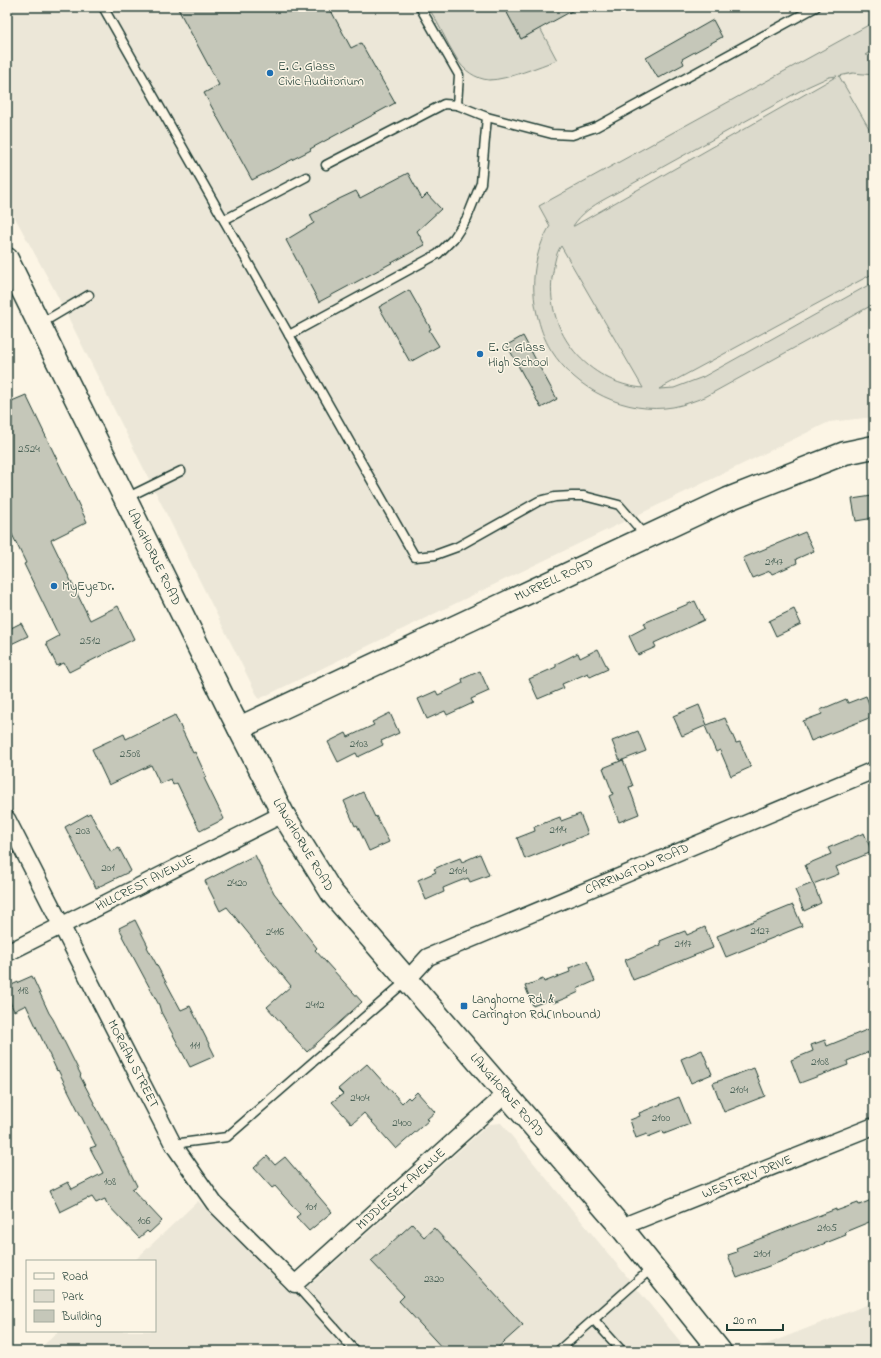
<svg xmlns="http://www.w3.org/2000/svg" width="881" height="1358" font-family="'Indie Flower',sans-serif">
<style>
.built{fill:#ece7d8}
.green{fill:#dcdacc;stroke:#7e8c80;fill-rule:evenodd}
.building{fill:#c5c7b9;stroke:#1f3d34}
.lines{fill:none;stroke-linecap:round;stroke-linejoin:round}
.lane-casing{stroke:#1f3d34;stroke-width:11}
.street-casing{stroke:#1f3d34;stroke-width:19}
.secondary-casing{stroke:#1f3d34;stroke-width:25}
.primary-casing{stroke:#1f3d34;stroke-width:25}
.lane{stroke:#fcf5e5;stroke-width:8}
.street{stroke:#fcf5e5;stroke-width:16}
.secondary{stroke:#fcf5e5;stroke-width:22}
.primary{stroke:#fcf5e5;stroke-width:22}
.poi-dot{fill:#1f6fb2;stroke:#fcf5e5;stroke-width:1.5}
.labels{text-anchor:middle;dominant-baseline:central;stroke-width:3;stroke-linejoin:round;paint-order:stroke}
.number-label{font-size:11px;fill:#486055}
.poi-label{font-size:13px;fill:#1f3d34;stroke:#fcf5e5;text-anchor:start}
.street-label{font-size:13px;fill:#1f3d34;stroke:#fcf5e5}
</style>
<rect width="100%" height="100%" fill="#fcf5e5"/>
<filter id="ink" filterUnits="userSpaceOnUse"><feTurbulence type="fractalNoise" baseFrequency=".025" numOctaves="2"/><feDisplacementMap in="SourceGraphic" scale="8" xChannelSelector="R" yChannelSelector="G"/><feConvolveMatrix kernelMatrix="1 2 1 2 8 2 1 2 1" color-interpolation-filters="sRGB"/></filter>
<g filter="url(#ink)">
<g class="built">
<path d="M7,7h867v410l-45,5 -570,277 -204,-408 -48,-88z"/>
<path d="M501,1123l187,228h-651l22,-20h96v-70h-21l64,-60 86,86 27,-3 178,-160z"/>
<path d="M874,1302v49h-115l-1,-1 4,-4z"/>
</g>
<g class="green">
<path d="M428,7h76l17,32 19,-11 17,32c-17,6 -50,20 -68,20 -13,-1 -26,-10 -32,-21 -11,-17 -18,-36 -29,-52z"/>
<path d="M874,22v27l-9,6 9,1v19l-21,-2 -14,3 35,61v136l-215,116 15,-1 29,-11 171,-95v22l-169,93c-11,4 -21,8 -32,10 -47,8 -97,-17 -122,-57 -7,-11 -11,-23 -14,-36 -7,-29 -3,-62 13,-88l-11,-20zM837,76l-263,150h-1c8,-12 19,-20 32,-27l202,-112 22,-10zM561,246l82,142c-55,-5 -97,-55 -91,-110 2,-11 3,-24 9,-32z"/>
</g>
<g class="building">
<path d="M177,7h152l22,41 10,-5 34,60 -85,46 1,1 -59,30 -48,-87 15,-8z"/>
<path d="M504,7h75l-58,32z"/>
<path d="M713,20l9,17 -40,22 2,5 -26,14 -12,-20z"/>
<path d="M408,173l14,26 5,-5 14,15 -24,22 8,14 -106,57 -33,-62 28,-17 -4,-8 29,-16 17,-8 4,7z"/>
<path d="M409,290l22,39 -2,1 10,16 -29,16 -31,-55z"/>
<path d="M523,336l34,63 -16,9 -34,-63z"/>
<path d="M26,395l61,127 -36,18 39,80 28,-14 16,33 -65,33 -5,-9 -7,3 -11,-23 13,-7 -35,-72 2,-1 -19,-39v-121z"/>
<path d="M872,496l2,22 -18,3 -4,-22z"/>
<path d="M805,532l9,19 -18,8 1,4 -13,6 -12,5 -2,-3 -18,7 -9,-20z"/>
<path d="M695,601l9,19 -50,23 2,4 -18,8 -9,-19 17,-9 -2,-4z"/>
<path d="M794,609l7,15 -25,12 -7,-15z"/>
<path d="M21,623l7,13 -21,10v-16z"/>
<path d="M598,649l10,20 -18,8 -2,-4 -26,11 2,4 -26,11 -9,-20 27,-12v-3l22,-11 2,5z"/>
<path d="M480,671l9,20 -18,8 2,4 -26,12 -2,-4 -18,8 -9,-20 18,-8 2,4 13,-6 12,-6 -1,-4z"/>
<path d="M866,696l8,20 -63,25 -8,-20 19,-7 -2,-4 26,-11 2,4z"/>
<path d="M699,705l8,20 18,-7 11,25 4,-1 11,25 -20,9 -11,-26 -4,2 -11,-26 -23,10 -9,-20z"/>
<path d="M390,713l9,20 -18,8 2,4 -25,12 -2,-4 -18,9 -10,-20 18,-9 2,4 26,-12 -2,-3z"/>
<path d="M175,715l18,38 2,-1 11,24 -2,2 20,41 -24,12 -23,-48 -4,2 -2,-6 -11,5 -9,-19 -42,20 -17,-36 32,-15 2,5z"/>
<path d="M638,731l8,20 -26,10 -8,-20z"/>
<path d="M623,760l10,26 -4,1 10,27 -20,8 -10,-26 4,-2 -10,-26z"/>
<path d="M363,792l12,25 1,-1 13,26 -20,9 -12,-26 -2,1 -11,-25z"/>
<path d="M90,813l21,39 8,-4 12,23 -35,17 -31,-61z"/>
<path d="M580,814l8,20 -63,25 -8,-21 18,-7 -1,-4 26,-10 1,4z"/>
<path d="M864,833l8,19 -36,15 3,7 -26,10 -8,-19 26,-11 -3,-6z"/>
<path d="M480,854l9,21 -19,7 -2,-4 -13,5 -12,5 1,4 -18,8 -8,-20 18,-8 -2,-3 13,-6 13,-5 2,4z"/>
<path d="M255,855l19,38 43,55 -2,2 47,52 -55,50 -40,-45 24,-21 -64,-79 -7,4 -15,-30z"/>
<path d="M813,883l8,20 -17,8 -9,-21z"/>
<path d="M793,905l9,21 -76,31 -9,-21z"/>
<path d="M135,920l13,26 -1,1 34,63 9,-4 25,50 -25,11 -29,-55 -2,-7 -37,-69 1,-1 -4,-7z"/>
<path d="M705,927l8,21 -80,32 -8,-20 36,-15 -1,-4 12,-5 13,-5 2,4z"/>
<path d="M587,961l8,20 -18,8 2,3 -13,6 -13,5 -2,-4 -18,7 -8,-20 18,-7 1,3 26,-10 -1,-4z"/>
<path d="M32,976l17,37 4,6 28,56 -1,1 25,48h1l31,62 -5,3 30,32 -13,12 -2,-2 -8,7 -32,-34 -2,-5 -9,4 -4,-6 -4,2v-1l-28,14 -10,-21 18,-9 4,7 31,-16 -13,-25 6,-2 -38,-76 -1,1 -31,-66 -12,6 -7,-16v-8z"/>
<path d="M874,1027v23l-27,11 1,4 -48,18 -9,-23 22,-9 -2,-6 14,-5 2,6z"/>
<path d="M702,1050l10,24 -21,9 -10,-24z"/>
<path d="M367,1064l35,39 6,-6 2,2 7,-7 18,20 -8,7 2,1 -33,29 -32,-36 -12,11 -20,-22 11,-8 -5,-5z"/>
<path d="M754,1068l11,28 -41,16 -11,-29z"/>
<path d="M679,1097l11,27 -26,10 -1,-3 -15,6 -1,-3 -11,4 -6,-18 10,-4 -1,-3z"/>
<path d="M267,1156l8,9 10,-8 47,55 -23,19 -13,-14 4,-3 -25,-28 -3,2 -18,-20z"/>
<path d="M874,1199v21l-29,12 1,3 -53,21v1l-56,21 -9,-23 9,-3 -1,-4 100,-39v2l22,-8 1,2z"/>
<path d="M412,1224l12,13 10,-9 89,97 -29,26h-49l-46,-50 5,-5 -33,-35z"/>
</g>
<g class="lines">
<g class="lane-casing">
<g id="lane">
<path d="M103,7l312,550 20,-2 22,-8 82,-46 16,-4 17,-1h12l35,9 27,31"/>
<path d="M420,7l39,68 -2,30"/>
<path d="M487,117l65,17 20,1 24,-8 220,-120"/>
<path d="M224,220l82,-43"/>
<path d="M40,324l49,-29"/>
<path d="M289,335l149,-81 16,-16 13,-20 14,-35 6,-66 -30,-12 -13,-1 -118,61"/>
<path d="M126,498l55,-27"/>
<path d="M173,1144l54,-7 180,-157"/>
<path d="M295,1284l60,67"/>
<path d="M594,1320l28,31"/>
<path d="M558,1351l94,-83"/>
</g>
</g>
<g class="street-casing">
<g id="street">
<path d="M7,819l166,325 41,59 81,81 211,-190"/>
<path d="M7,953l276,-139"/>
<path d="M407,980l21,-23 446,-187"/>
<path d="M621,1227l253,-101"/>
</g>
</g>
<g class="secondary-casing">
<path id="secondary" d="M239,728l489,-229 117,-46 29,-6"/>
</g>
<g class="primary-casing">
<path id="primary" d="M7,259l220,446 56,109 49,79 289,334 99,124"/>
</g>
<use href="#lane" class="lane"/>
<use href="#street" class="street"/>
<use href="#secondary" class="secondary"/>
<use href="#primary" class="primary"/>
</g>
</g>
<g class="poi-dot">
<circle cx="270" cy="73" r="4"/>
<circle cx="480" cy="354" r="4"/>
<circle cx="54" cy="586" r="4"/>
<rect x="460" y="1002" width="8" height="8" rx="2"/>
</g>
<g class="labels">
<g class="number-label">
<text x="29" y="449">2524</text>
<text x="774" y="562">2147</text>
<text x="90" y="641">2512</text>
<text x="359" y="744">2103</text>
<text x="130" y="754">2508</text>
<text x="558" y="830">2114</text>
<text x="83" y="831">203</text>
<text x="108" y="868">201</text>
<text x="458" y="871">2104</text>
<text x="237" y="883">2420</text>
<text x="760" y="931">2127</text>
<text x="275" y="932">2416</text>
<text x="683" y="944">2117</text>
<text x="23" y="991">118</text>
<text x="315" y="1005">2412</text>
<text x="195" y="1046">111</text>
<text x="820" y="1062">2108</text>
<text x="739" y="1090">2104</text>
<text x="360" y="1098">2404</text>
<text x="661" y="1118">2100</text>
<text x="402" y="1123">2400</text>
<text x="110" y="1182">108</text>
<text x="311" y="1207">101</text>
<text x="144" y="1221">106</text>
<text x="827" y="1228">2105</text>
<text x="762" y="1254">2101</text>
<text x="434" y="1279">2320</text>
</g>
<g class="poi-label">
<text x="278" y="66">E. C. Glass<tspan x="278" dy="15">Civic Auditorium</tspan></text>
<text x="488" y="347">E. C. Glass<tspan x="488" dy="15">High School</tspan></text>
<text x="62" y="586">MyEyeDr.</text>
<text x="472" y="999">Langhorne Rd. &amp;<tspan x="472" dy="15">Carrington Rd.(Inbound)</tspan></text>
</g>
<g class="street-label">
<text transform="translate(154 557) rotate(64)">LANGHORNE ROAD</text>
<text transform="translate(554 580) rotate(-25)">MURRELL ROAD</text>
<text transform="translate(303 845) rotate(59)">LANGHORNE ROAD</text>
<text transform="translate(637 869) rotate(-23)">CARRINGTON ROAD</text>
<text transform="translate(145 883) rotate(-27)">HILLCREST AVENUE</text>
<text transform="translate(133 1064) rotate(63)">MORGAN STREET</text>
<text transform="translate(507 1095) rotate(49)">LANGHORNE ROAD</text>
<text transform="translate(747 1177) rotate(-22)">WESTERLY DRIVE</text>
<text transform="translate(401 1189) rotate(-42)">MIDDLESEX AVENUE</text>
</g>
</g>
<rect width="881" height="1358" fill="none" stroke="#fcf5e5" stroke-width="24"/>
<rect x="12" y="12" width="857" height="1334" fill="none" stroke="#1f3d34" stroke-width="1.5" filter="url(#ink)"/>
<rect x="26" y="1260" width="130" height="72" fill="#fcf5e5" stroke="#a4ab9e"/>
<rect x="34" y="1273" width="20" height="6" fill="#fcf5e5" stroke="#a4ab9e"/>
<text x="62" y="1280" font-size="12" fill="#1f3d34">Road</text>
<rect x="34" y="1290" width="20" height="12" fill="#dcdacc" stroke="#a4ab9e"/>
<text x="62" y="1300" font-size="12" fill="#1f3d34">Park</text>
<rect x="34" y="1310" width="20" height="12" fill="#c5c7b9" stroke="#a4ab9e"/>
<text x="62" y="1320" font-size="12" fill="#1f3d34">Building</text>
<path d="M727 1324v6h56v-6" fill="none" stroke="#1f3d34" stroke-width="2"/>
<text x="733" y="1324" font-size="12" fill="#1f3d34" stroke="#fcf5e5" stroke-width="3" paint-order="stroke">20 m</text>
</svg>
